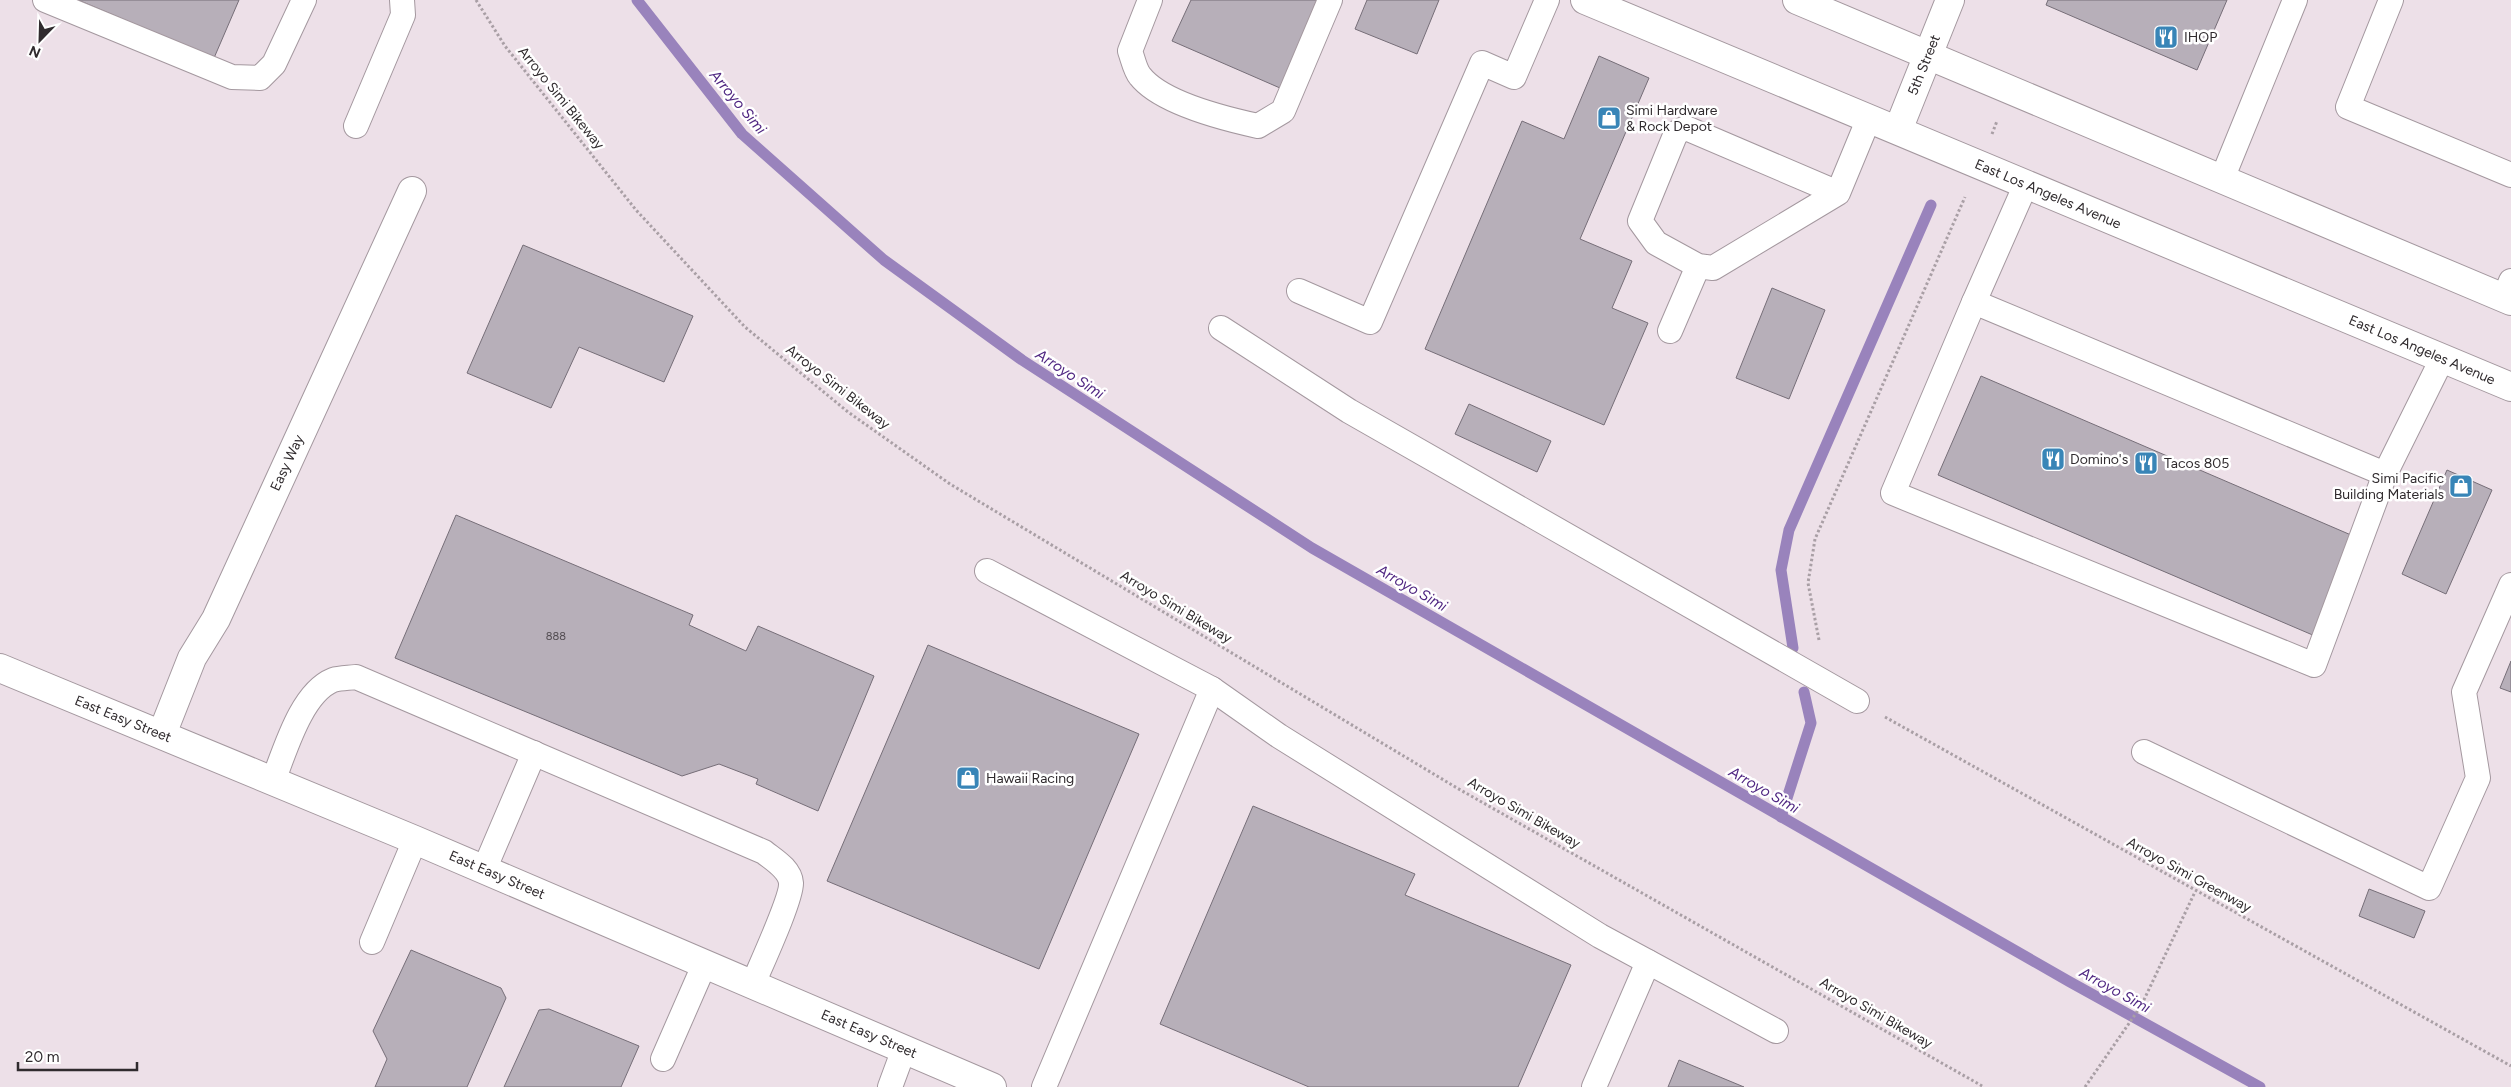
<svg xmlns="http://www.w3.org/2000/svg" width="2511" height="1087" font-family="Figtree,sans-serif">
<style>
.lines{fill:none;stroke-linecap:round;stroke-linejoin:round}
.stream{stroke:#9983bc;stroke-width:11}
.building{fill:#b7afb9;stroke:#766e78}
.service-casing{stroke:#a4989f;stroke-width:26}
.minor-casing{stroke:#a4989f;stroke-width:30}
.tertiary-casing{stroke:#a4989f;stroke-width:30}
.primary-casing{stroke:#a4989f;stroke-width:30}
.path{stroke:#a99fa5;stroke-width:3;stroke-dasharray:2.5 2.5;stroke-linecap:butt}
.service{stroke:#fff;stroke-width:24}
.minor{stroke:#fff;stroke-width:28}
.tertiary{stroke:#fff;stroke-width:28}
.primary{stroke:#fff;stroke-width:28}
.labels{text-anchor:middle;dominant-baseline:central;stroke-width:5;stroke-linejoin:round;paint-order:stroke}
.number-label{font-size:11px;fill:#524c51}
.poi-label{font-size:14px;fill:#302b2e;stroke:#fff;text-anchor:start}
.street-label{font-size:14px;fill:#302b2e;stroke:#fff}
.water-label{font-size:15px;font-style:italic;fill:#502782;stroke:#fff}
</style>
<rect width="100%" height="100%" fill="#ede0e8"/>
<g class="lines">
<g class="stream">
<path d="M637,0l105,134 142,126 138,100 290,188 758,434 190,105"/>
<path d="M1793,648l-12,-78 8,-40 142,-325"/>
<path d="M1781,817l30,-94 -7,-31"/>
</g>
</g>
<g class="building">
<path d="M78,0h161l-25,58z"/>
<path d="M1191,0h128l-39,88 -108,-47z"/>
<path d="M1367,0h72l-22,54 -62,-25z"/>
<path d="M2048,0h179l-30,70 -151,-65z"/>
<path d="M1599,56l50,22 -69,161 52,22 -20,47 36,15 -44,102 -179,-76 97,-228 42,18z"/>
<path d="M523,245l170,71 -29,66 -85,-35 -28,61 -84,-35z"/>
<path d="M1772,288l53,22 -36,89 -53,-21z"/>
<path d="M1981,376l377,162 -43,98 -377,-161z"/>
<path d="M1469,404l82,37 -14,31 -82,-38z"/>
<path d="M2447,470l45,20 -46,104 -44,-20z"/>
<path d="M456,515l237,100 -4,10 57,26 12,-25 116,50 -56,135 -62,-27 2,-5 -39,-15 -37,12 -287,-118z"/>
<path d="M928,645l211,89 -100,235 -212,-88z"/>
<path d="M2511,661v31l-11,-4z"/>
<path d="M1253,806l162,68 -10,21 166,70 -53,122h-209l-149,-63z"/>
<path d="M2369,889l56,22 -11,27 -55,-22z"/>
<path d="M411,950l90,38 5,10 -39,89h-92l12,-28 -14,-28z"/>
<path d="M549,1009l90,37 -18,41h-117l35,-77z"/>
<path d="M1679,1060l65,27h-76z"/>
</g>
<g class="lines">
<g class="service-casing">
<g id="service">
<path d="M45,0l187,77 28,1 14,-14 30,-64"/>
<path d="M1150,0l-20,51c3,8 5,19 10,25 21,27 86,43 118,50l25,-15 47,-111"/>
<path d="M2391,0l-43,107 163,68"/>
<path d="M356,126l47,-111 -1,-15"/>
<path d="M2222,179l73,-179"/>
<path d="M1838,193l-152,-65 -10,5 -36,88 16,22 42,23 15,2 125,-75 31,-75"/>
<path d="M1299,291l71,31 112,-259 32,14 33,-77"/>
<path d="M2504,298l7,-17"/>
<path d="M1974,302l52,-118"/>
<path d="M1221,328l128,83 508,290"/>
<path d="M1670,331l28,-65"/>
<path d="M2385,474l-71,191 -421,-172 81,-191 411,172 57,-115"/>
<path d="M987,571l225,118 -168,398"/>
<path d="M1212,689l67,47 321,200 176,95"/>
<path d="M2144,752l285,136 49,-110 -14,-86 47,-107"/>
<path d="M273,781c12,-30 28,-88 60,-101 7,-2 16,-2 23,-3l408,175c10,8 26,17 27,31 1,15 -31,84 -38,101"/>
<path d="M484,870l50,-117"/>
<path d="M372,942l43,-102"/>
<path d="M663,1059l42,-96"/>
<path d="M890,1087l14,-38"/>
<path d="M1594,1087l54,-125"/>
</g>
</g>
<g class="minor-casing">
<g id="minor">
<path d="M1898,130l52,-130"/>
<path d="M162,734l30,-76 24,-39 196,-428"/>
</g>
</g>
<g class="tertiary-casing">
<path id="tertiary" d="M0,668l415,172 577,247"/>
</g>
<g class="primary-casing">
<g id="primary">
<path d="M1585,0l926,387"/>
<path d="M1797,0l714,301"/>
</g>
</g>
<g class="path">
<path d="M476,0l29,46 131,164 109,117 103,85 102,72 507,304 527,299"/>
<path d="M1992,134l5,-13"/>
<path d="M1819,640l-11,-57 7,-44 150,-342"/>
<path d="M1885,717l626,349"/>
<path d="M2085,1087l56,-81 54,-114"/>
</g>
<use href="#service" class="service"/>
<use href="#minor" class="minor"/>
<use href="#tertiary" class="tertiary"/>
<use href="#primary" class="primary"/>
</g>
<defs>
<g id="restaurant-square" transform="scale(1.25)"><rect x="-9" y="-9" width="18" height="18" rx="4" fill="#3885b7" stroke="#fff"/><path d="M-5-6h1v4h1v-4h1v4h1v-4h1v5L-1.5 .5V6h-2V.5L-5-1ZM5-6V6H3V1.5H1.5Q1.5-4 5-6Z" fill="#fff"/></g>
<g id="shop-square" transform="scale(1.25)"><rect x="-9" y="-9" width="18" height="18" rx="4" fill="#3885b7" stroke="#fff"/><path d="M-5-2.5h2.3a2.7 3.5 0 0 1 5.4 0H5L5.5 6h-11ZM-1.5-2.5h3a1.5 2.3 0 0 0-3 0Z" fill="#fff"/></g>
</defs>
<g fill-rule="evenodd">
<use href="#restaurant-square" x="2166" y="37"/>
<use href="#shop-square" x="1609" y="118"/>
<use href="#restaurant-square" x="2053" y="459"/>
<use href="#restaurant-square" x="2146" y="463"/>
<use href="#shop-square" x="2461" y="486"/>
<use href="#shop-square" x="968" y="778"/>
</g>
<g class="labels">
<g class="number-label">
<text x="556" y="636">888</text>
</g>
<g class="poi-label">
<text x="2184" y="37">IHOP</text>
<text x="1626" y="110">Simi Hardware<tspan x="1626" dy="16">&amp; Rock Depot</tspan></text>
<text x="2070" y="459">Domino's</text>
<text x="2164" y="463">Tacos 805</text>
<text x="2444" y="478" text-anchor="end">Simi Pacific<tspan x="2444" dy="16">Building Materials</tspan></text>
<text x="986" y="778">Hawaii Racing</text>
</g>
<g class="street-label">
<text transform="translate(1924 65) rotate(-68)">5th Street</text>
<text transform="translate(561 98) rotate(51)">Arroyo Simi Bikeway</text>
<text transform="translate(2048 194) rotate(23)">East Los Angeles Avenue</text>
<text transform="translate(2422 350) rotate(23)">East Los Angeles Avenue</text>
<text transform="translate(838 387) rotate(38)">Arroyo Simi Bikeway</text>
<text transform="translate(287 463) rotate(-65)">Easy Way</text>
<text transform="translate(1176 607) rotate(31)">Arroyo Simi Bikeway</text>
<text transform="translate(123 719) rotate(22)">East Easy Street</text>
<text transform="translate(1524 813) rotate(30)">Arroyo Simi Bikeway</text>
<text transform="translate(497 875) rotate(23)">East Easy Street</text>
<text transform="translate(2189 875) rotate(29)">Arroyo Simi Greenway</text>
<text transform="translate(1876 1013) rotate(30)">Arroyo Simi Bikeway</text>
<text transform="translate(869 1034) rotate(23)">East Easy Street</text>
</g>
<g class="water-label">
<text transform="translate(738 102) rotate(50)">Arroyo Simi</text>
<text transform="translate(1070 374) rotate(33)">Arroyo Simi</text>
<text transform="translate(1412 588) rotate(30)">Arroyo Simi</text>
<text transform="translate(1764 790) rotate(30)">Arroyo Simi</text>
<text transform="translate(2115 990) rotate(29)">Arroyo Simi</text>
</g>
</g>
<g transform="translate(40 40) rotate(203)" stroke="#ffffff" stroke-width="4" paint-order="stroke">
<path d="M0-4L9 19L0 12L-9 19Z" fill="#302b2e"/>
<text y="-8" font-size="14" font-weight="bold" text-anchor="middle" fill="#302b2e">N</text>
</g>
<path d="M18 1062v8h119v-8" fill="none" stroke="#302b2e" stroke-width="2.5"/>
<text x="25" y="1062" font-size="15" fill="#302b2e" stroke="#ffffff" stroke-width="4" paint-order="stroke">20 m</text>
</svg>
